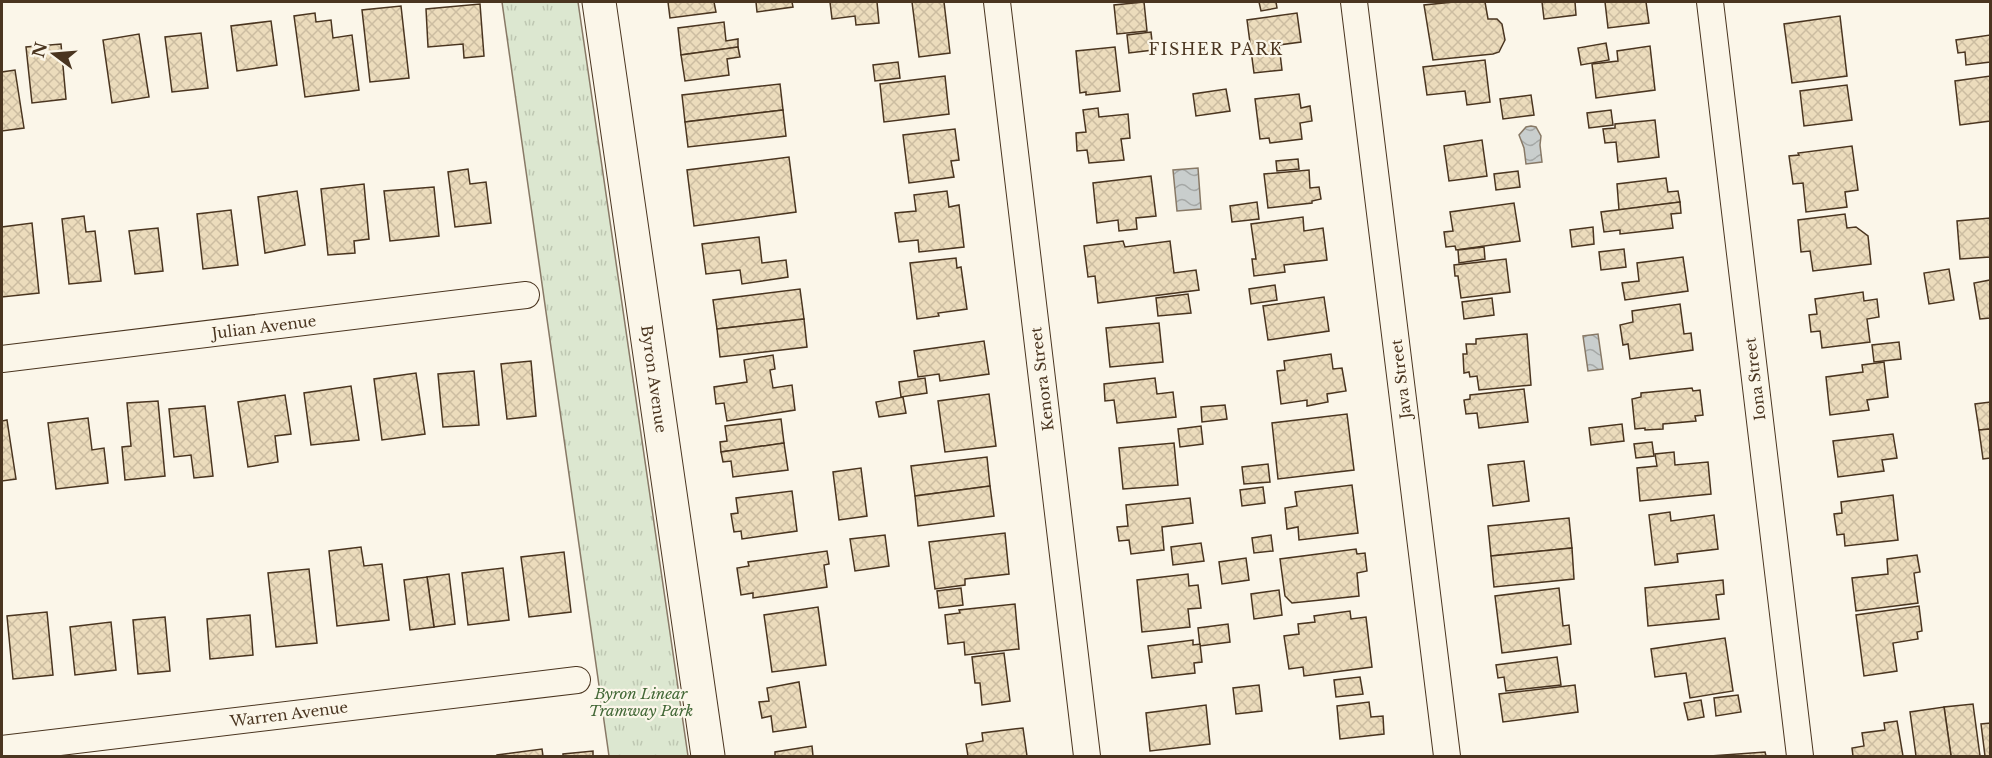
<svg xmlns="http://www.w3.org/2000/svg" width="1992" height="758" font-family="'Libre Baskerville',serif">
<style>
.grass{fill:url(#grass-tufts);stroke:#887966;stroke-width:1.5}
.water{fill:url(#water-waves);stroke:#887966;stroke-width:1.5}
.building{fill:url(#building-cross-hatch);stroke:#4a3520;stroke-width:1.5}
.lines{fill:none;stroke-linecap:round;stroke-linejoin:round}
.street-casing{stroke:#4a3520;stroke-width:28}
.secondary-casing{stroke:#4a3520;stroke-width:35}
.street{stroke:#fbf6e9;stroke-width:26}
.secondary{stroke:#fbf6e9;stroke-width:33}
.labels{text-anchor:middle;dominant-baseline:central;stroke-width:4.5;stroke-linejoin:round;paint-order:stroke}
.street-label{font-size:15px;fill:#4a3520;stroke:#fbf6e9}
.park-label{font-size:15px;font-style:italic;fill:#436837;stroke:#fbf6e9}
.neighbourhood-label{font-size:16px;letter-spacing:1.5px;fill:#4a3520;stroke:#fbf6e9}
</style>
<defs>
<pattern id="grass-tufts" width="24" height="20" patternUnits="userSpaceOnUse" patternTransform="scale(1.5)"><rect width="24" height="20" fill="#dce7d0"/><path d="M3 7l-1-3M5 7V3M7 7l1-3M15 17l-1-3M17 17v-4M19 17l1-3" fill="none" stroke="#bec7b2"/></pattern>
<pattern id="water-waves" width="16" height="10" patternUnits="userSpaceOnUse" patternTransform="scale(1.5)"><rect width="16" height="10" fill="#c9cecd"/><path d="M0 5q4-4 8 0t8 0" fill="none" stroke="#a5a8a6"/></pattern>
<pattern id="building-cross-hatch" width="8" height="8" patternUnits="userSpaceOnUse" patternTransform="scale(1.5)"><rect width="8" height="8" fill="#ecdcbc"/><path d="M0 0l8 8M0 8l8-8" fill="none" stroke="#ccbda1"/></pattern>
</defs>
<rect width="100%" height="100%" fill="#fbf6e9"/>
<path class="grass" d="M502,2h76l110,754h-79z"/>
<g class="water">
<path d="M1531,126l5,1 5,9 -1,9 2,17 -16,2 -2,-16 -5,-13 7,-8z"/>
<path d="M1198,168l3,41 -24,2 -4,-41z"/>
<path d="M1598,334l5,35 -15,2 -5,-35z"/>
</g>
<g class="building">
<path d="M668,2h46l2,10 -46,6z"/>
<path d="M756,2h36l1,5 -36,5z"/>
<path d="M830,2h47l2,21 -23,2 -1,-9 -23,3z"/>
<path d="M912,2h32l6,51 -31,4z"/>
<path d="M1144,2l3,29 -30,3 -3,-29z"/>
<path d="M1259,2h17l1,6 -16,3z"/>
<path d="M1454,2h31l3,17h9l5,5 3,16 -6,12 -6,2 -60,6 -9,-55z"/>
<path d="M1542,2h33l1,13 -32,4z"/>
<path d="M1605,2h43h-2l3,21 -41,5z"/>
<path d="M480,4l4,52 -20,2 -1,-14 -35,3 -2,-38z"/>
<path d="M401,6l8,72 -39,4 -8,-72z"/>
<path d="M315,13l1,9 15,-2 2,18 19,-3 7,55 -54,7 -11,-81z"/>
<path d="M1297,13l4,29 -22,3 3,25 -28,3 -7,-53z"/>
<path d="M1840,16l7,60 -55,7 -8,-59z"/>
<path d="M271,21l6,44 -40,6 -6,-45z"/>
<path d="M724,22l2,19 12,-2v8l-57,8 -3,-27z"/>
<path d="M1151,32l2,18 -24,3 -2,-18z"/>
<path d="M201,33l7,55 -36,4 -7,-55z"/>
<path d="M139,34l10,63 -37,6 -9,-63z"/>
<path d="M1990,35v27l-24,3 -1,-13 -7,1 -2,-13z"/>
<path d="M1606,43l3,17 -28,5 -3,-17z"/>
<path d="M61,44l5,55 -34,4 -6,-56z"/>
<path d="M1650,46l5,44 -59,8 -4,-34 26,-3 -1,-10z"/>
<path d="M738,47l2,10 -13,2 2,16 -44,6 -4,-26z"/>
<path d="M1115,47l5,44 -34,4v-3l-6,1 -4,-42z"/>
<path d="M1485,60l5,42 -23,3 -2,-14 -38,4 -4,-28z"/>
<path d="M898,62l2,16 -25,3 -2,-16z"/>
<path d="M15,70l9,58 -22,3v-59z"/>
<path d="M945,76l4,38 -65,8 -4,-38z"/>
<path d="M1990,76v45l-30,4 -5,-44z"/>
<path d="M780,84l3,26 -98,12 -3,-27z"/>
<path d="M1847,85l5,35 -48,6 -4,-35z"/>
<path d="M1226,89l4,22 -34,5 -3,-22z"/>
<path d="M1299,94l2,14 9,-2 2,15 -12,2 2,16 -32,4 -1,-5 -9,1 -5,-40z"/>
<path d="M1531,95l3,20 -31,4 -3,-20z"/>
<path d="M1098,108l1,9 29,-3 2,24 -9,1 3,21 -35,3 -2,-13 -10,1 -1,-18 10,-1 -3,-22z"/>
<path d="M783,110l3,26 -98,11 -3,-25z"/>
<path d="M1611,110l2,15 -24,3 -2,-15z"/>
<path d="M1655,120l4,37 -41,5 -2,-20 -11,1 -2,-14 12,-1v-4z"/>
<path d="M955,129l4,31 -8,1 3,16 -45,6 -6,-48z"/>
<path d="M1482,140l5,36 -38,5 -5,-35z"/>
<path d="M1852,146l6,44 -13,2 2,15 -41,5 -3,-29 -10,1 -4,-28 10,-1 -1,-2z"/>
<path d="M789,157l7,55 -102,14 -7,-56z"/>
<path d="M1298,159l1,10 -22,2 -1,-10z"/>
<path d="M468,169l2,15 16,-2 5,41 -36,4 -7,-55z"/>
<path d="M1309,170l1,18 9,-1 2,12 -9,2v2l-44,5 -4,-34z"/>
<path d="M1518,171l2,16 -24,3 -2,-16z"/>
<path d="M1151,176l5,40 -20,2 1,11 -18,2 -1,-11 -21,3 -4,-40z"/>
<path d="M1666,178l2,14 10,-1 2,11 -61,8 -2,-26z"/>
<path d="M364,184l5,55 -15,2 1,12 -27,2 -7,-66z"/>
<path d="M434,187l5,49 -49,5 -6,-50z"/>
<path d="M297,191l8,54 -40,8 -7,-56z"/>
<path d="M947,191l2,16 10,-2 5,42 -45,5 -1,-12 -19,2 -4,-29 21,-2 -2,-16z"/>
<path d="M1257,202l2,17 -27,3 -2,-16z"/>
<path d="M1680,202l1,11 -10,1 2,14 -53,6v-4l-16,2 -3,-20z"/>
<path d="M1514,203l6,38 -64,9 -1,-4 -9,1 -2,-15 9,-1 -3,-19z"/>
<path d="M231,210l7,55 -35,4 -6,-55z"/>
<path d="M1845,214l2,14 9,-1 12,9 3,28 -58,7 -3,-20 -9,1 -3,-32z"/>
<path d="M84,216l2,16 9,-1 6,50 -32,3 -7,-65z"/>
<path d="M1303,217l1,14 19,-3 4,32 -43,5 1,7 -31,4 -2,-17h4l-5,-35z"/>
<path d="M1990,218v39l-30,2 -3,-38z"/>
<path d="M32,223l7,70 -37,4v-70z"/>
<path d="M1593,227l1,17 -22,3 -2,-17z"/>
<path d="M158,228l5,43 -28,3 -6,-43z"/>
<path d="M759,237l3,26 24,-3 2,17 -46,7 -2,-14 -34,4 -4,-30z"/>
<path d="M1123,241l2,6 45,-6 4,32 22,-3 3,20 -101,13 -3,-27 -7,1 -4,-31z"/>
<path d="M1484,247l1,12 -26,4 -1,-13z"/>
<path d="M1624,249l2,18 -25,3 -2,-18z"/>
<path d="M1683,257l5,34 -63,9 -3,-17 17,-2 -2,-18z"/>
<path d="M956,258l1,10 4,-1 6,42 -29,4 1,3 -22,3 -7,-56z"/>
<path d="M1506,259l4,33 -49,6 -3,-22h-3l-1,-11z"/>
<path d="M1949,269l5,31 -25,4 -5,-31z"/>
<path d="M1990,280v38l-10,1 -6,-36z"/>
<path d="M1275,285l2,15 -26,4 -2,-15z"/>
<path d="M800,289l4,30 -87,10 -4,-29z"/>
<path d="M1863,292l1,9 13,-2 2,18 -12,2 3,23 -48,6 -2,-17 -9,1 -2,-17 8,-1 -2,-15z"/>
<path d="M1188,294l3,19 -33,3 -2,-18z"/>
<path d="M1324,297l5,34 -61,9 -5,-34z"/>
<path d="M1492,298l2,17 -30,4 -2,-17z"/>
<path d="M1680,304l4,30 7,-1 2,17 -63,9 -2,-15 -5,1 -3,-20 13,-3 -1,-11z"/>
<path d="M804,319l3,28 -87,10 -3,-28z"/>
<path d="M1159,323l4,39 -53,5 -4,-39z"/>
<path d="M1527,334l4,51 -52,5 -2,-14 -7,1 -1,-5 -5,1 -1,-19h4l-1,-10h10v-5z"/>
<path d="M984,341l5,33 -49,7 -1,-7 -21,3 -4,-26z"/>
<path d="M1899,342l2,17 -27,3 -2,-17z"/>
<path d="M1331,354l2,15 9,-1 4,23 -19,3 1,8 -21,4v-6l-26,4 -4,-33 8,-1 -1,-9z"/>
<path d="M773,355l2,14 -5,1 3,18 19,-3 3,25 -68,11 -3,-18 -8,1 -2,-17 33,-5 -3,-22z"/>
<path d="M531,361l5,55 -29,3 -6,-55z"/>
<path d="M1884,362l4,35 -21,3 2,10 -39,5 -4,-38 37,-5 -1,-7z"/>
<path d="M474,371l5,54 -36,2 -5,-53z"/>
<path d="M416,373l9,61 -43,6 -8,-61z"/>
<path d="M925,378l2,15 -26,4 -2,-15z"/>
<path d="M1155,378l2,16 16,-2 3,25 -59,6 -3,-23 -9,1 -1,-17z"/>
<path d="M351,386l8,54 -48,5 -7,-52z"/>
<path d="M1692,388l1,3 7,-1 3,25 -8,1 1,5 -33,3v5l-18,1v-2l-10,1 -3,-30 9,-2v-4z"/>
<path d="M1524,389l4,33 -49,6 -2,-15 -11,1 -2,-14 6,-1v-4z"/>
<path d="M989,394l7,52 -51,6 -7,-51z"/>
<path d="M285,395l6,39 -16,2 3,26 -30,5 -10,-65z"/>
<path d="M903,397l3,16 -27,4 -3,-15z"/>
<path d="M158,401l7,75 -40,4 -3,-33 9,-1 -4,-43z"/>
<path d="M1990,402v27l-11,1 -4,-26z"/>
<path d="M1225,405l2,14 -25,3 -1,-15z"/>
<path d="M205,406l8,70 -19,2 -3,-23 -17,2 -5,-48z"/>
<path d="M1347,414l7,56 -76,9 -6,-56z"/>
<path d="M88,418l4,32 12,-2 4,35 -52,6 -8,-66z"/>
<path d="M781,419l3,24 -63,9 -1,-10 7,-1 -2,-15z"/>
<path d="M7,420l9,59 -14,2v-60z"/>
<path d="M1622,424l2,17 -33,4 -2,-17z"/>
<path d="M1201,426l2,18 -23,3 -2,-18z"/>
<path d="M1990,429v29l-7,1 -4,-29z"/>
<path d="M1893,434l4,24 -15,2 2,11 -46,6 -5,-36z"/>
<path d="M1652,442l2,14 -18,2 -2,-14z"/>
<path d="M784,443l4,27 -55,7 -2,-16 -8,1 -2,-10z"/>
<path d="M1174,443l4,42 -55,4 -4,-41z"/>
<path d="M1674,452l1,13 33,-3 3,32 -71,7 -3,-33 20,-2 -2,-12z"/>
<path d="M987,457l3,29 -75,10 -4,-30z"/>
<path d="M1524,461l5,40 -36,5 -5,-41z"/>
<path d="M1268,464l2,18 -26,2 -2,-17z"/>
<path d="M861,468l6,48 -28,4 -6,-48z"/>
<path d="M1352,485l6,48 -59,7 -1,-13 -11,2 -2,-21 12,-2 -2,-14z"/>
<path d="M990,486l4,30 -76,10 -3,-30z"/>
<path d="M1263,487l2,16 -23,3 -2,-16z"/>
<path d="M792,491l5,40 -55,8 -1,-8 -7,1 -3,-18 7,-1 -2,-15z"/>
<path d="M1893,495l5,45 -53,6 -1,-12 -7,1 -3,-21 8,-1 -1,-11z"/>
<path d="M1190,498l3,25 -31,4 2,23 -33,4 -2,-14 -10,1 -2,-14 11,-1 -2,-21z"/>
<path d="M1670,512l1,9 43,-6 4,34 -41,5 1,8 -23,3 -6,-50z"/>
<path d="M1569,518l3,30 -81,8 -3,-30z"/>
<path d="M1005,533l4,41 -44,5v6l-30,4 -6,-47z"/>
<path d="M885,535l4,31 -34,5 -5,-32z"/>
<path d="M1271,535l2,16 -19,2 -2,-15z"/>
<path d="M1201,543l3,18 -31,4 -2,-18z"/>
<path d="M361,547l3,19 18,-2 7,56 -52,6 -8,-75z"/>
<path d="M1572,548l2,31 -80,8 -3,-31z"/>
<path d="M1356,549l1,5 8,-1 2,18 -10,2 2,23 -67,7 -7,-7 -5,-37z"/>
<path d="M827,551l2,13 -5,1 3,22 -74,11v-5l-12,2 -4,-27 12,-2 -1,-4z"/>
<path d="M564,552l7,60 -42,5 -8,-60z"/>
<path d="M1917,555l3,17 -6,1 4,30 -62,8 -4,-33 36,-4 -1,-15z"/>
<path d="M1246,558l3,22 -27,4 -3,-22z"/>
<path d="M503,568l6,52 -41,5 -6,-52z"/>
<path d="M309,569l8,74 -41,4 -8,-74z"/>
<path d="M449,574l6,50 -21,3 -7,-50z"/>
<path d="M1188,574l1,12 9,-1 3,23 -13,1 2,18 -48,5 -5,-52z"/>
<path d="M427,577l7,50 -24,3 -6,-50z"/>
<path d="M1723,580l1,14 -8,1 3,24 -71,7 -3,-38z"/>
<path d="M961,588l2,17 -24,3 -2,-17z"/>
<path d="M1559,588l4,38 6,-1 2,19 -69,9 -7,-57z"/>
<path d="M1279,590l3,25 -28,4 -3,-25z"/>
<path d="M1015,604l4,45 -54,6 -1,-13 -16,2 -3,-29 15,-2 -1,-3z"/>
<path d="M1919,606l3,25 -5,1 1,7 -25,4 4,28 -33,5 -8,-61z"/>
<path d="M818,607l8,58 -54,7 -8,-57z"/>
<path d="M1350,611l1,8 15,-2 6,50 -68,9 -1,-9 -14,2 -5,-33 15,-2 -1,-10 17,-2 -1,-6z"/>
<path d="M47,612l6,63 -40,4 -6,-63z"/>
<path d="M250,615l3,40 -43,4 -3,-40z"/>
<path d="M165,617l5,54 -32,3 -5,-54z"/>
<path d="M111,622l5,48 -41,5 -5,-48z"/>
<path d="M1228,624l2,18 -30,4 -2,-18z"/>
<path d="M1725,638l8,53 -43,7 -4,-25 -31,4 -4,-28z"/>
<path d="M1193,640v5l7,-1 2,18 -8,1 1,10 -43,5 -4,-32z"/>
<path d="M1004,653l6,48 -28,4 -2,-22h-5l-3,-26z"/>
<path d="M1557,657l4,28 -55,6 -2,-14 -6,1 -2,-13z"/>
<path d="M1360,677l3,17 -27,3 -2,-17z"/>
<path d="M799,682l7,45 -33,5 -2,-16 -9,2 -3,-16 10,-1 -2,-13z"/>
<path d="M1259,685l3,26 -26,3 -3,-26z"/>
<path d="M1575,685l3,27 -75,10 -4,-28z"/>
<path d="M1738,695l3,17 -25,4 -2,-18z"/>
<path d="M1701,700l3,17 -16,3 -4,-17z"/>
<path d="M1369,702l2,15 12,-1 1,18 -44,5 -3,-33z"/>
<path d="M1973,704l7,52h-29l-7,-49z"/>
<path d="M1206,705l4,39 -60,7 -4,-38z"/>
<path d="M1944,707l7,49h-35l-6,-44z"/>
<path d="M1897,721l6,35h-50l-1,-8 12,-2 -2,-13 23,-3 -1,-7z"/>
<path d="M1990,723v33h-5l-4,-32z"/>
<path d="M1023,728l4,28h-59l-2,-12 17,-3 -1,-8z"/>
<path d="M812,746l1,10h-38v-4z"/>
<path d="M542,749l1,7h-46v-1z"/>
<path d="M593,751v5h-30v-2z"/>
<path d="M1765,752l1,4h-56z"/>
</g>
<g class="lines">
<g class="street-casing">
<g id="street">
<path d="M997,2l90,754"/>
<path d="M1354,2l93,754"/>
<path d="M1710,2l90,754"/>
<path d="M2,359l524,-64"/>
<path d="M2,749l575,-69"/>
</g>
</g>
<g class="secondary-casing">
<path id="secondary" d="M599,2l109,754"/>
</g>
<use href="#street" class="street"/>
<use href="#secondary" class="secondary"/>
</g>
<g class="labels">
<g class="street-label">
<text transform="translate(264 327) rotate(-7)">Julian Avenue</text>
<text transform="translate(654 379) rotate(82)">Byron Avenue</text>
<text transform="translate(1042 379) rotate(-97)">Kenora Street</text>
<text transform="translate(1401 379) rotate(-97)">Java Street</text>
<text transform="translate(1755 379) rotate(-97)">Iona Street</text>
<text transform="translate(289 714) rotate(-7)">Warren Avenue</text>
</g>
<g class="park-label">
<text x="641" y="693">Byron Linear<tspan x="641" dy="17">Tramway Park</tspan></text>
</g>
<g class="neighbourhood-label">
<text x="1216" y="49">FISHER PARK</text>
</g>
</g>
<rect width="1992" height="758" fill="none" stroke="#4a3520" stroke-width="6"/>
<g transform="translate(54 54) rotate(286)" stroke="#fbf6e9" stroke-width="4.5" paint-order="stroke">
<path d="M0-4.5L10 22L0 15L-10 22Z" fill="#4a3520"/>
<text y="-9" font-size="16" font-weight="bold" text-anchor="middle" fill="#4a3520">N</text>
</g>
</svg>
